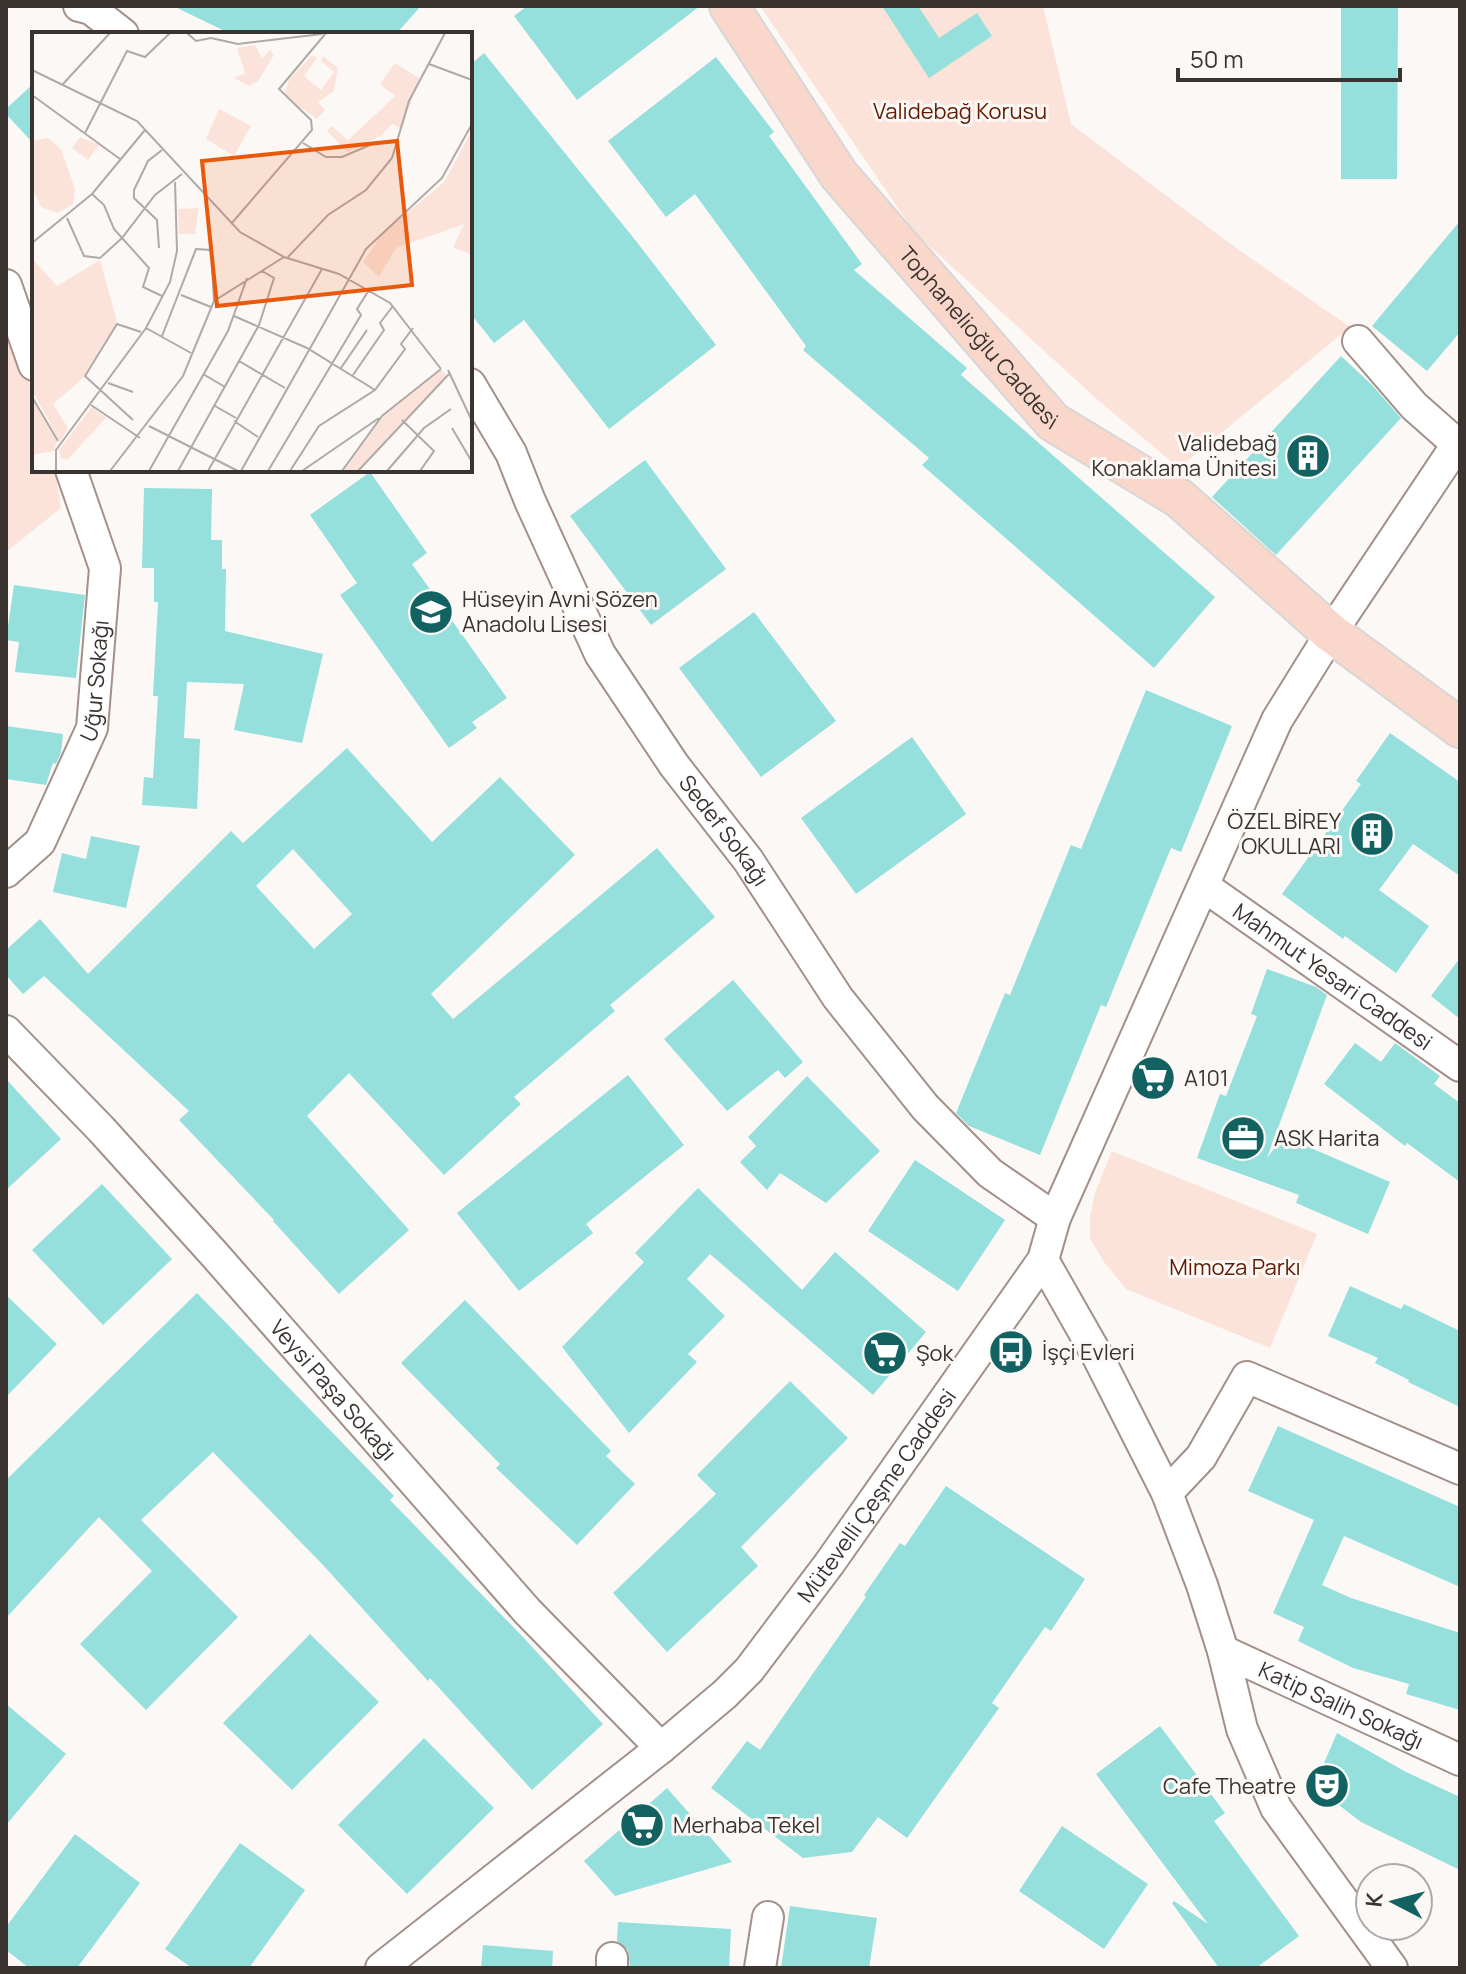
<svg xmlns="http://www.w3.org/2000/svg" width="1466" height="1974" font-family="Manrope,sans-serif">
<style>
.green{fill:#fbe3da}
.building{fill:#95dfdd;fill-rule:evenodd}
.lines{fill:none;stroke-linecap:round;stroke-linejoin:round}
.minor-casing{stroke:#a39089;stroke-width:34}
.major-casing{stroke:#d8d6d6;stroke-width:42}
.minor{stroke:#fff;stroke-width:30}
.major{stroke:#fad7cb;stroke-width:38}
.labels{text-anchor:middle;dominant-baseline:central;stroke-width:6;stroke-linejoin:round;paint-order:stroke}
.park-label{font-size:22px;fill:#601c01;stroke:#fcf8f6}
.street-label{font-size:22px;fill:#3b3330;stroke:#fcf8f6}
.poi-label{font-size:22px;fill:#3b3330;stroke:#fcf8f6;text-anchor:start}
.inset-road{fill:none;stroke:#afa9a7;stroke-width:2}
.view{fill:#e8590c;fill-opacity:0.15;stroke:#e8590c;stroke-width:4}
.inset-edge{fill:none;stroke:#3b3330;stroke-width:4}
</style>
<rect width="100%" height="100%" fill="#fcf8f6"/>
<g class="green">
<path d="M760,6h283l28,118 165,124 114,79 -171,141 -80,-67 -184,-168z"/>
<path d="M6,307l28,62v101h21l6,38 -55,44z"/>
<path d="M1112,1151l205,83 -47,114 -144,-59 -22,-27 -14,-23v-22l5,-24z"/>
</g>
<g class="building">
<path d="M173,6h248l-25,28h-165z"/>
<path d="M527,6h173l-123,94 -63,-84z"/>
<path d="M882,6h36l21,32 38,-25 15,23 -63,42z"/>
<path d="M1341,6h57l-1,173h-56z"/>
<path d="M484,53l152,188 80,104 -107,84 -85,-109 -30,23 -24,-30v-248z"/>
<path d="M716,57l58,75 -5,4 93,128 -8,6 113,98 -6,7 254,222 -61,71 -232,-203 7,-7 -126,-108 3,-4 -111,-152 -29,23 -58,-76z"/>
<path d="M34,83v61l-28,-30v-5z"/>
<path d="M1460,221v111l-33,39 -55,-45z"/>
<path d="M1341,356l30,28 30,34 -125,137 -64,-58z"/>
<path d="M645,460l81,109 -75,56 -81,-109z"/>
<path d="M370,472l57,81 -15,11 95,134 -35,24 5,6 -28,20 -109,-153 17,-12 -47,-68z"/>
<path d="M144,488l68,1 -1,51h11v29h4l-1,62 98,23 -21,89 -68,-13 10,-46 -57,-2 -3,56 16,1 -3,70 -55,-4 2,-28 9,1 5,-82h-5l5,-94h-4v-34h-12z"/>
<path d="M14,585l71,10 -9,83 -61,-6 4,-30 -13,-2z"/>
<path d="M754,612l82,109 -75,56 -82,-109z"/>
<path d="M1146,690l86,36 -51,126 -10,-4 -65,159 -5,-2 -61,150 -71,-29 -13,-13 49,-120 5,2 61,-150 10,4z"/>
<path d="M6,726l57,8 -2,19 -5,11 -3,-1 -7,22 -40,-6z"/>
<path d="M1390,733l70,49v94l-47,-32 -34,46 50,36 -33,47 -51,-37 -2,3 -61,-45 79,-110 -5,-3z"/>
<path d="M912,737l54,77 -110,80 -55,-76z"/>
<path d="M347,748l85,94 68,-65 75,78 -144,139 22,25 204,-171 58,69 -105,88 5,6 -101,86 7,7 -77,71 -95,-102 -42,43 102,114 -70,64 -66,-73 1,-1 -95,-100 10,-9 -145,-135 -21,18 -17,-19v-25l34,-31 48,55 143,-143 12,12zM293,849l59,65 -38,35 -58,-63z"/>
<path d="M91,836l49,10 -14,62 -73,-16 9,-39 24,6z"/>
<path d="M1460,958v61l-29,-23z"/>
<path d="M1267,969l49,18 11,8 -60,163 16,-22 107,46 -22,52 -72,-31 3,-8 -102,-37 23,-64 6,2 31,-80 -6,-2z"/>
<path d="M733,980l70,82 -18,16 -7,-8 -51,41 -63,-72z"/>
<path d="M1355,1043l26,19 14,-19 45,33 -6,8 26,19v79l-53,-39 -2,3 -81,-62z"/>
<path d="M628,1075l56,70 -98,79 7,9 -74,58 -62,-78z"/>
<path d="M807,1076l73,75 -54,52 -46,-30 -13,17 -27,-28 16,-16 -8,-9z"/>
<path d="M6,1079l55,60 -55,51z"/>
<path d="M915,1160l90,60 -47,71 -90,-60z"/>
<path d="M102,1184l70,75 -69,66 -71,-75z"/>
<path d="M698,1188l104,102 33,-38 91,80 -53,63 -163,-141 -23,25 38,37 -37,38 9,8 -68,71 -67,-86 82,-85 -9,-9z"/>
<path d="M1350,1286l51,23 3,-5 56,27v76l-52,-25 1,-2 -34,-17 3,-5 -50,-22z"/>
<path d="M197,1293l197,203 -4,4 132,136 81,88 -71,66 -102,-112 -2,3 -105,-116 -110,-113 -72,68 97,97 -92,93 -66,-66 72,-73 -53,-54 -93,101v-138z"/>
<path d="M6,1295l51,49 -51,53z"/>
<path d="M465,1300l146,151 -5,5 29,28 -58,61 -81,-77 4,-4 -99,-101z"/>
<path d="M790,1381l58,57 -107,109 17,19 -91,86 -54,-59 103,-99 -19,-19z"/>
<path d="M1278,1426l182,81v80l-116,-51 -22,49 29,13 109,35v77l-54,-16 3,-10 -56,-16 -55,-27 6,-14 -31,-14 41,-93 -66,-29z"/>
<path d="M946,1486l139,93 -34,52 -6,-4 -53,76 7,5 -92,130 -29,-21 -26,35 -49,6 -92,-70 36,-47 13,9 106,-153 -2,-2 36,-52 5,3z"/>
<path d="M310,1634l69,68 -87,88 -69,-67z"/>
<path d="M6,1704l60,50 -60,71z"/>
<path d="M1160,1726l65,87 -11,8 85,115 -43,32h-37l-47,-65 2,-2 34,23 -112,-150z"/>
<path d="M1337,1733l69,39 54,25v73l-99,-48 -47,-36z"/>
<path d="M424,1738l70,70 -87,86 -69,-69z"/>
<path d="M667,1788l65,74 -117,34 -31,-35z"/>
<path d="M1062,1826l86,58 -44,65 -85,-58z"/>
<path d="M75,1834l65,49 -63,85h-48l-23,-18v-23z"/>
<path d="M240,1843l65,47 -56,78h-57l-27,-19z"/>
<path d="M790,1906l87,12 -8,50h-88z"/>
<path d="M618,1922l113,7 -2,39h-99l-2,-18 -11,-9z"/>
<path d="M483,1945l70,6 -1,17h-71z"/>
</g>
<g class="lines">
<g class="minor-casing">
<g id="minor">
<path d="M79,6l12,3 32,25"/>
<path d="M6,285l28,80"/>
<path d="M1358,341l56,65 43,38"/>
<path id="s1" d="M470,384l41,69 19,48 70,153 74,111 74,95 90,138 87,109 65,66 65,45"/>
<path id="s2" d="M6,872l34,-30 52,-114 13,-160 -34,-98"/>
<path id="s3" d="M1205,887l255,179"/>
<path id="s4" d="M6,1031l95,98 113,125 313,357 134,137"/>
<path d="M1043,1260l54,95 70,138 35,92 21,66 19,78 34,79 116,160"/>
<path d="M1167,1493l34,-36 46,-80 213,92"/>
<path id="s5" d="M1223,1651l237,109"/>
<path id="s6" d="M381,1968l280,-220 64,-54 24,-24 80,-106 214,-304 12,-42 222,-498 54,-87 129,-193"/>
<path d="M612,1968v-10"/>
<path d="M760,1968l8,-51"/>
</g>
</g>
<g class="major-casing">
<g id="major">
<path id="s7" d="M729,6l110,169 214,247 126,76 152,135 129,95"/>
</g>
</g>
<use href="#minor" class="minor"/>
<use href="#major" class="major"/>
</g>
<defs>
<g id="building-disc" transform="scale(2.3)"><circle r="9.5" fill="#126261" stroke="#fcf8f6"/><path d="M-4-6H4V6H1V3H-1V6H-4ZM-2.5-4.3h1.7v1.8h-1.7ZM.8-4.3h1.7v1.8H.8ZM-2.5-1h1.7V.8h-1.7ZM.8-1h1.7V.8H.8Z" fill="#fff"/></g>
<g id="school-disc" transform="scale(2.3)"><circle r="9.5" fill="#126261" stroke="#fcf8f6"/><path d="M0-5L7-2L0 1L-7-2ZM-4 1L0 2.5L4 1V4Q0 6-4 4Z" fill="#fff"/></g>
<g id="supermarket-disc" transform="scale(2.3)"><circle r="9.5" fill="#126261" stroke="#fcf8f6"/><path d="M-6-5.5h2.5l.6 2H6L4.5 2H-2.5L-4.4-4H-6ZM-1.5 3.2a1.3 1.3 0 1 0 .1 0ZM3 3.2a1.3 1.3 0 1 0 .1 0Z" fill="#fff"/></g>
<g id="office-disc" transform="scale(2.3)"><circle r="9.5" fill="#126261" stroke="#fcf8f6"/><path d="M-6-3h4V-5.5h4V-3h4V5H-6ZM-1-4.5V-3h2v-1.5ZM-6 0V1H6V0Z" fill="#fff"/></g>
<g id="bus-disc" transform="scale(2.3)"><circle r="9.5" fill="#126261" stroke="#fcf8f6"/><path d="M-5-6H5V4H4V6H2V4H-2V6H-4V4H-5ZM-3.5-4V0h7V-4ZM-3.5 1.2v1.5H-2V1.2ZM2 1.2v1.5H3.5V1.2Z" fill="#fff"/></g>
<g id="theatre-disc" transform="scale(2.3)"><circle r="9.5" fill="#126261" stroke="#fcf8f6"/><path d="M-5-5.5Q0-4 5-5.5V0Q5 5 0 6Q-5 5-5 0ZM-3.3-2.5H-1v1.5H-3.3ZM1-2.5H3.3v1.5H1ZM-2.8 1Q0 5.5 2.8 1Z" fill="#fff"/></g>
</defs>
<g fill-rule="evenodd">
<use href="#building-disc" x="1308" y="456"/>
<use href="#school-disc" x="431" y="612"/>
<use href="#building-disc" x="1372" y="834"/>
<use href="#supermarket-disc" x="1153" y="1078"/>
<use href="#office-disc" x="1243" y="1138"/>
<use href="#bus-disc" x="1011" y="1352"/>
<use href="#supermarket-disc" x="885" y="1353"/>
<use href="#theatre-disc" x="1327" y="1786"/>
<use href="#supermarket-disc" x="642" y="1825"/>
</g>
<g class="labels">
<g class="park-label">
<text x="960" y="111">Validebağ Korusu</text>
<text x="1235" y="1267">Mimoza Parkı</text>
</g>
<g class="street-label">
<text stroke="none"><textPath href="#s7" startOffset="416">Tophanelioğlu Caddesi</textPath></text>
<text stroke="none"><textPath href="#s2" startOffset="218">Uğur Sokağı</textPath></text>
<text stroke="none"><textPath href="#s1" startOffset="516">Sedef Sokağı</textPath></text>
<text stroke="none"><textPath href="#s3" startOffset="156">Mahmut Yesari Caddesi</textPath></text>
<text stroke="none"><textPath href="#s4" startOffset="486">Veysi Paşa Sokağı</textPath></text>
<text stroke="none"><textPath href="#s6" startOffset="690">Mütevelli Çeşme Caddesi</textPath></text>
<text stroke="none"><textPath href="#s5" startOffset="130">Katip Salih Sokağı</textPath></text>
</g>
<g class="poi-label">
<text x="1277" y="443" text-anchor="end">Validebağ<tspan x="1277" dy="25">Konaklama Ünitesi</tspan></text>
<text x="462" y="599">Hüseyin Avni Sözen<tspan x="462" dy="25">Anadolu Lisesi</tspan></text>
<text x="1341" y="821" text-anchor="end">ÖZEL BİREY<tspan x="1341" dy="25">OKULLARI</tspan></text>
<text x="1184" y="1078">A101</text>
<text x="1274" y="1138">ASK Harita</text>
<text x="1042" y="1352">İşçi Evleri</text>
<text x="916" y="1353">Şok</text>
<text x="1296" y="1786" text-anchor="end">Cafe Theatre</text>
<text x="673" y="1825">Merhaba Tekel</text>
</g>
</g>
<g transform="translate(32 32)">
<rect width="440" height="440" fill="#fcf8f6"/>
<path d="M223,13l7,13 8,-8 4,5 -16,26 -9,5 -15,-8 11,-5 -8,-25zM280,23l5,3 -13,18 17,14 13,-18 -13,-11 2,-5 15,12 -4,23 -16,11 7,8 -8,9 -30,-21 -2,-7 4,-11zM363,31l24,15 -17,51 -10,-5 -11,12 -34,16 -20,-21 5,-5 16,14 42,-39 5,-5 -15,-12zM187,77l32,17 -17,30 -28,-17zM440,98l-2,124 -17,-7 11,-23 -68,24 -17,29 -16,-15 20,-29 61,-51zM48,105l19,8 -11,15 -16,-12zM16,106l13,11 14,40 -2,15 -15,9 -17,-6 -9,-20v-46zM167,176l-4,26h-16l-1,-25zM0,226l25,28 43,-26 17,62 -35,57 -29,25 15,24 -8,14 -28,-52zM409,338l6,6 -90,95h-14l39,-53zM0,367l25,42 -3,10 -22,4zM60,375l14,11 -38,41h-7l-2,-9z" fill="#fbe3da"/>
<path class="inset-road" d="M155,1l9,8 15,-3M179,6l27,6 84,-10M397,32l43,16M0,38l105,51 103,111 44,25 55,17 51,29 51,66M31,52l47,-51M0,63l88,64M53,101l42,-82 18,6 25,-24M271,111l23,14h16l35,-15M60,162l12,11 10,24 35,39 -6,19 19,9M35,186l17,38 16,2 22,-20 33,-43 27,-21M199,192l81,-94 -1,-10 -32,-31 47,-56M0,211l60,-49 53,-64M127,216l-2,-28 -23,-22v-8l14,-29 14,-11M256,225l40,-42 38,-25 26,-32 17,-57 36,-68M149,263l30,12M202,284l73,32 68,42M114,296l45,25M130,304l34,-87 15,1 3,51M207,329l46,27M309,336l26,-38M416,338l24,51M171,342l22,13M321,343l31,-45 -4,-7 13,-17M76,351l25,9M0,365l26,44M59,373l49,33M183,374l21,12M101,388l-48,-44 32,-52 24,8M370,388l32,31 -14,20M202,389l24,16M117,394l89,45M420,396l20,34M24,439v-21l90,-122 24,-46 7,-31 -2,-69M78,439l73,-95 31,-75 70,-44M117,439l79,-140 19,-53M146,439l81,-146 15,-47 -12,-7M176,439l114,-202M209,439l125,-222 76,-71 30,-54M236,439l93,-156 -4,-6 12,-19M258,439l29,-45 56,-36 30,-41 -4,-5 12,-16M270,439l77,-53M310,439l40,-55 59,-47M326,439l91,-97M355,439l37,-43 27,-19"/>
<path class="view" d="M365,109l15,144 -195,21 -15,-145z"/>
<rect width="440" height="440" class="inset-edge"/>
</g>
<rect width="1466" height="1974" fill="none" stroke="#3b3330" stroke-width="16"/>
<g transform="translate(1394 1902) rotate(276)"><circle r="38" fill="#fcf8f6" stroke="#afa9a7" stroke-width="2"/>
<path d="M0-6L14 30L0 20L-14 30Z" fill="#126261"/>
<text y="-12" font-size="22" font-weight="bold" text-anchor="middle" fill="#3b3330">K</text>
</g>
<path d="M1178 68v12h222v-12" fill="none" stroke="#3b3330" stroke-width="4"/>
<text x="1190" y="68" font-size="24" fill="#3b3330" stroke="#fcf8f6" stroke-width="6" paint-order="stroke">50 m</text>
</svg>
